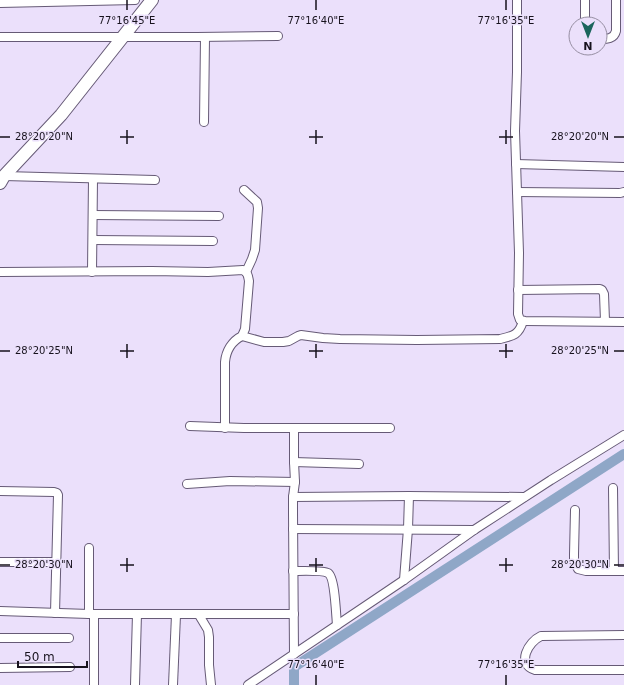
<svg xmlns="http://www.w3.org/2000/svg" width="624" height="685" font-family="'DejaVu Sans',sans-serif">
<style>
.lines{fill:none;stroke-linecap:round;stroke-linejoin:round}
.canal{stroke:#8fa7c7;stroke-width:10}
.street-casing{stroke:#665a76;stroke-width:10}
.secondary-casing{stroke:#665a76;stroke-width:14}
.street{stroke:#fff;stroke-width:8}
.secondary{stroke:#fff;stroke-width:12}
.ticks{fill:none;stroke:#17121d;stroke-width:1.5}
.ticks-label{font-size:10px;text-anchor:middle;fill:#17121d;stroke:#ebe0fb;stroke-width:3;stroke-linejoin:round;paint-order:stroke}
</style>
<rect width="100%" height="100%" fill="#ebe0fb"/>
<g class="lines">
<path class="canal" d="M294,685v-18l330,-213"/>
<g class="street-casing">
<g id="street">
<path d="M517,0v72l-2,59 4,122 -1,61 2,6 5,1 99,1"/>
<path d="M0,3l135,-3"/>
<path d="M585,24v-24"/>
<path d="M0,37h197l81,-1"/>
<path d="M600,39c7,0 14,0 16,-8v-31"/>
<path d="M204,122l1,-85"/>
<path d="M516,164l108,3"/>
<path d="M4,176l151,4"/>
<path d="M244,190l13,12 1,6 -3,42 -3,9 -6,13"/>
<path d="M517,192l103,1 4,-1"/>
<path d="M93,215l126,1"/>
<path d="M93,240l120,1"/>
<path d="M0,272l152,-1 56,1 35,-2c5,3 5,6 6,11l-4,48 -3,7c-10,5 -16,15 -17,26v66"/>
<path d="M92,272l1,-93"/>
<path d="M518,290l82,-1 2,1 2,4 1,27"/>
<path d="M242,336l22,6h19l6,-1 9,-5 3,-1 22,3 17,1 77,1 83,-1c13,-3 19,-4 23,-18"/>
<path d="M190,426l54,2h146"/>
<path d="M294,462l65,2"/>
<path d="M187,484l43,-3 65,1"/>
<path d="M613,488l1,83"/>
<path d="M0,491l54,1 3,1 1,2 -3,118"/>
<path d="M293,497l116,-1 115,1"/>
<path d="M575,510l-1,44v7l4,8 8,2h38"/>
<path d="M293,529l181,1"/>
<path d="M89,548v66"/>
<path d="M0,562h55"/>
<path d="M293,571c7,0 30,-1 35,2 7,4 8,42 9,52"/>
<path d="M404,580l4,-51 1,-33"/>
<path d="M0,611l89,3h205"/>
<path d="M94,614v71"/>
<path d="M199,615l9,15 1,7v28l2,20"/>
<path d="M624,635l-83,1c-13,6 -25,28 -6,34h89"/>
<path d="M0,638h69"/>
<path d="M294,654l-1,-141v-16l2,-15 -1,-20v-34"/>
<path d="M0,668l70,-1"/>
<path d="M135,685l2,-71"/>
<path d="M173,685l3,-70"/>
<path d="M248,685l156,-105 70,-50 77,-50 73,-45"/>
</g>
</g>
<g class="secondary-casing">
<path id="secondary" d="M0,183l4,-7 57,-61 91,-115"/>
</g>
<use href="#street" class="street"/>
<use href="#secondary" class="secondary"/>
</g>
<path class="ticks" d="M127,0v10M316,0v10M506,0v10M127,130v14M316,130v14M506,130v14M0,137h10M120,137h14M309,137h14M499,137h14M614,137h10M127,344v14M316,344v14M506,344v14M0,351h10M120,351h14M309,351h14M499,351h14M614,351h10M127,558v14M316,558v14M506,558v14M0,565h10M120,565h14M309,565h14M499,565h14M614,565h10M316,675v10M506,675v10"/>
<g class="ticks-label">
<text x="127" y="24">77°16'45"E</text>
<text x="316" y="24">77°16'40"E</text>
<text x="506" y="24">77°16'35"E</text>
<text x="580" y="140">28°20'20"N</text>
<text x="44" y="140">28°20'20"N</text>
<text x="580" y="354">28°20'25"N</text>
<text x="44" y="354">28°20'25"N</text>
<text x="44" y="568">28°20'30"N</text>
<text x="580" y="568">28°20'30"N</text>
<text x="316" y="668">77°16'40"E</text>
<text x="506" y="668">77°16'35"E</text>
</g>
<g transform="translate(588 36) rotate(180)"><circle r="19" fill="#ebe0fb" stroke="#968ea2"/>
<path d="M0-3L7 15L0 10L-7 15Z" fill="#1b655c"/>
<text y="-6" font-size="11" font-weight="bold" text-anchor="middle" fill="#17121d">N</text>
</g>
<path d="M18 661v6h69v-6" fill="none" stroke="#17121d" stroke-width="2"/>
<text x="24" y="661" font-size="12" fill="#17121d" stroke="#ebe0fb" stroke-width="3" paint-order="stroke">50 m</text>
</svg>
